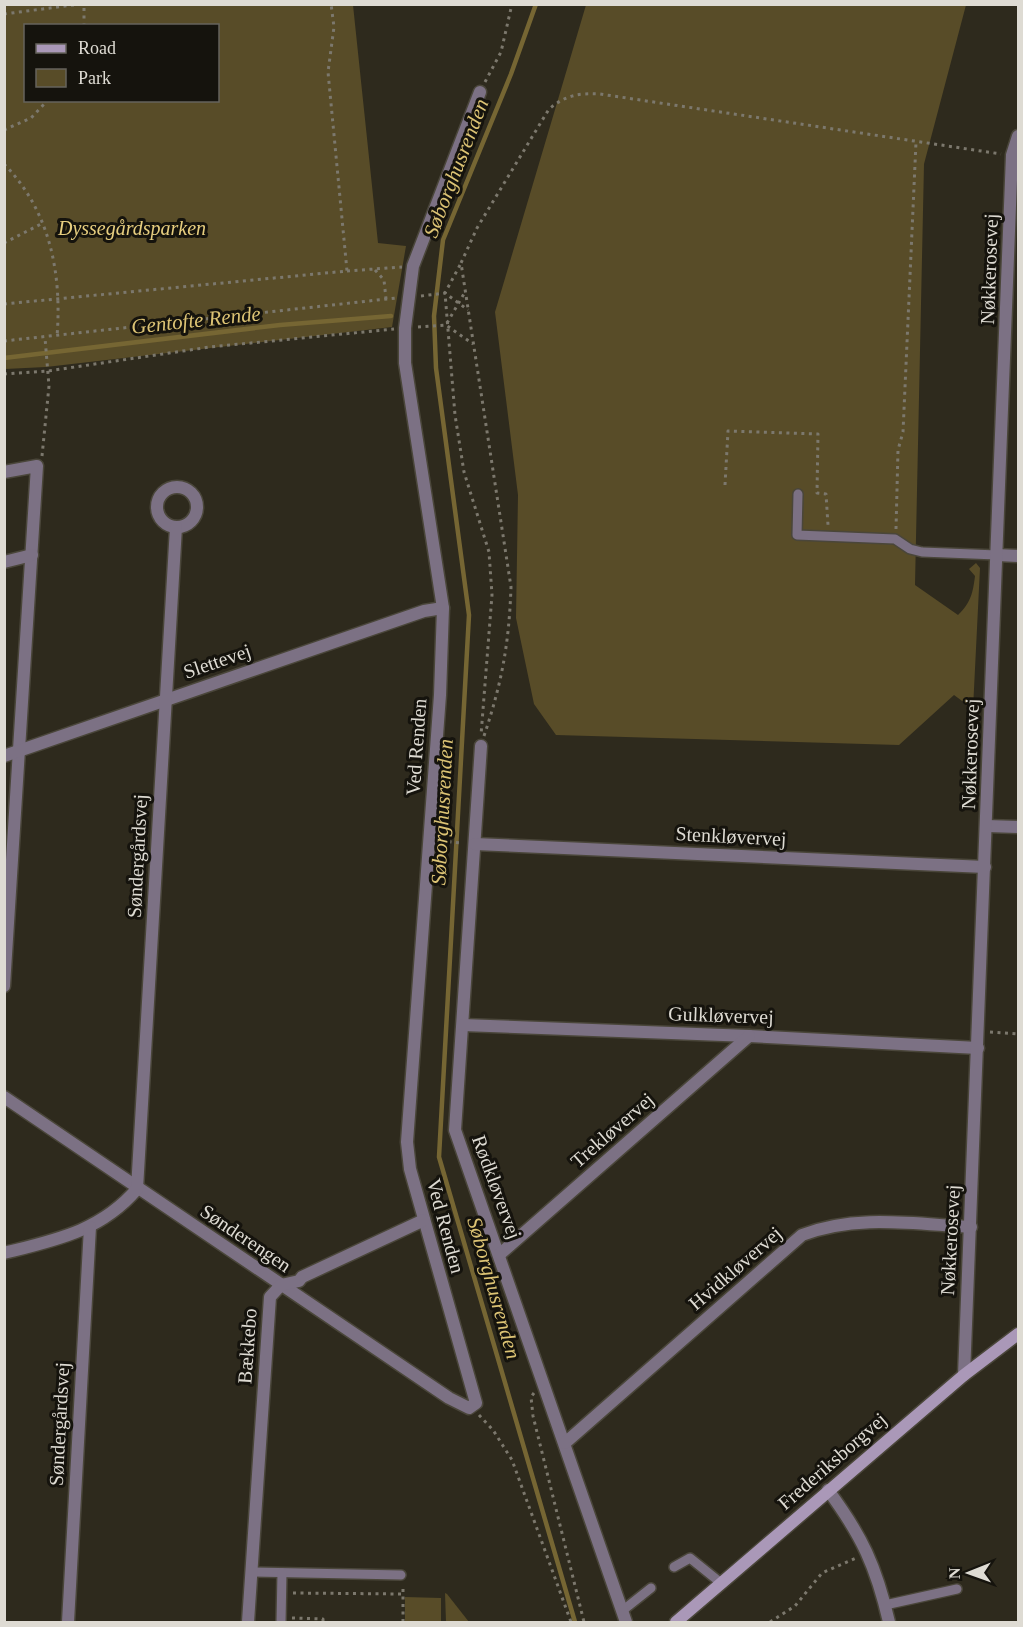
<svg xmlns="http://www.w3.org/2000/svg" width="1023" height="1627" font-family="Georgia,serif">
<style>
.green{fill:#584c28;fill-rule:evenodd}
.lines{fill:none;stroke-linecap:round;stroke-linejoin:round}
.stream{stroke:#766633;stroke-width:4.5}
.lane-casing{stroke:#4a463a;stroke-width:12}
.street-casing{stroke:#4a463a;stroke-width:15}
.secondary-casing{stroke:#4a463a;stroke-width:15}
.path{stroke:#7c786d;stroke-width:3;stroke-dasharray:3 4.5;stroke-linecap:butt}
.lane{stroke:#7c7184;stroke-width:9}
.street{stroke:#7c7184;stroke-width:12}
.secondary{stroke:#aa98b8;stroke-width:12}
.labels{text-anchor:middle;dominant-baseline:central;stroke-width:6;stroke-linejoin:round;paint-order:stroke}
.park-label{font-size:20px;font-style:italic;fill:#e7ce7f;stroke:#15130d}
.street-label{font-size:20px;fill:#dedbd3;stroke:#15130d}
.water-label{font-size:21px;font-style:italic;fill:#dcc374;stroke:#15130d}
</style>
<rect width="100%" height="100%" fill="#2e2a1d"/>
<g class="green">
<path d="M5,4l348,1 25,238 28,3 -14,81 -346,40 -41,2zM26,26h192v74h-192z"/>
<path d="M586,5h380l-42,159 -9,421 43,30c13,-12 15,-23 17,-39l-6,-7 7,-6 4,5 -7,141 -19,-14 -55,50 -343,-10 -22,-31 -18,-86 2,-123 -23,-183z"/>
<path d="M445,1593l2,1 22,28h-23z"/>
<path d="M405,1597l36,1v24h-36z"/>
</g>
<g class="lines">
<g class="stream">
<path d="M536,4l-25,70 -68,166 -9,76 2,52 33,247 -30,542 136,465"/>
<path d="M4,358l276,-33 111,-9"/>
</g>
<g class="lane-casing">
<g id="lane">
<path d="M798,494l-1,41 98,4 15,10 12,3 75,3"/>
<path d="M674,1567l16,-9 31,25"/>
<path d="M251,1572l150,3"/>
<path d="M885,1605l72,-16"/>
<path d="M622,1611l29,-23"/>
<path d="M281,1622l1,-49"/>
</g>
</g>
<g class="street-casing">
<g id="street">
<path d="M4,472l33,-6 -33,520"/>
<circle cx="177" cy="507" r="20"/>
<path d="M997,555l21,1"/>
<path d="M4,562l28,-7"/>
<path d="M481,746l-26,384 171,492"/>
<path d="M4,756l420,-145 19,-3"/>
<path d="M987,826l31,1"/>
<path d="M475,844l510,23"/>
<path d="M463,1025l286,11 229,12"/>
<path d="M4,1097l445,301 20,10 7,-5 -66,-234 -3,-27 33,-447 3,-87 -38,-245v-35l8,-62 67,-174"/>
<path d="M4,1253c52,-13 97,-22 133,-64l39,-662"/>
<path d="M500,1254l249,-218"/>
<path d="M964,1375l48,-1220 6,-19"/>
<path d="M565,1443l237,-208c54,-21 112,-11 169,-8"/>
<path d="M828,1490c34,46 48,76 61,132"/>
<path d="M68,1622l22,-395"/>
<path d="M248,1622l22,-325 11,-12 18,-4 3,-4 122,-57"/>
</g>
</g>
<g class="secondary-casing">
<path id="secondary" d="M676,1622l288,-247 54,-41"/>
</g>
<g class="path">
<path d="M4,14l77,-10"/>
<path d="M84,26v-22"/>
<path d="M485,82l16,-30 11,-48"/>
<path d="M4,130l27,-12 17,-18"/>
<path d="M4,164c46,47 58,109 53,173"/>
<path d="M4,243l39,-20"/>
<path d="M460,265l-15,28 10,122 9,57 25,80 3,43 -11,140"/>
<path d="M375,270l9,10 2,19"/>
<path d="M347,271l55,-4"/>
<path d="M421,296l24,-3 23,17"/>
<path d="M4,304l343,-33 -19,-199 6,-45 -3,-23"/>
<path d="M447,323l18,-31"/>
<path d="M418,327l28,-2 27,19"/>
<path d="M4,341l392,-43"/>
<path d="M4,374l44,-3 162,-24 184,-18"/>
<path d="M42,456l7,-70 -4,-48"/>
<path d="M725,485l3,-54 90,3 -1,59 9,1 2,31"/>
<path d="M896,529l2,-79 5,-18 13,-290"/>
<path d="M484,736c18,-54 25,-92 27,-149l-50,-324 16,-35 72,-119c17,-14 29,-16 51,-15l401,60"/>
<path d="M441,841l20,2"/>
<path d="M990,1032l28,2"/>
<path d="M534,1393l-3,4 2,19 51,206"/>
<path d="M479,1415l14,15 19,30 59,162"/>
<path d="M293,1593l111,1"/>
<path d="M292,1618l31,1v3"/>
<path d="M403,1622v-36"/>
<path d="M770,1622l25,-16 27,-33 34,-15"/>
</g>
<use href="#lane" class="lane"/>
<use href="#street" class="street"/>
<use href="#secondary" class="secondary"/>
</g>
<g class="labels">
<g class="park-label">
<text x="132" y="228">Dyssegårdsparken</text>
</g>
<g class="street-label">
<text transform="translate(989 269) rotate(-88)">Nøkkerosevej</text>
<text transform="translate(217 661) rotate(-19)">Slettevej</text>
<text transform="translate(416 747) rotate(-86)">Ved Renden</text>
<text transform="translate(970 754) rotate(-88)">Nøkkerosevej</text>
<text transform="translate(731 836) rotate(3)">Stenkløvervej</text>
<text transform="translate(137 856) rotate(-87)">Søndergårdsvej</text>
<text transform="translate(721 1015) rotate(2)">Gulkløvervej</text>
<text transform="translate(612 1130) rotate(-41)">Trekløvervej</text>
<text transform="translate(497 1187) rotate(70)">Rødkløvervej</text>
<text transform="translate(446 1226) rotate(75)">Ved Renden</text>
<text transform="translate(246 1238) rotate(34)">Sønderengen</text>
<text transform="translate(950 1240) rotate(-87)">Nøkkerosevej</text>
<text transform="translate(735 1268) rotate(-41)">Hvidkløvervej</text>
<text transform="translate(247 1346) rotate(-86)">Bækkebo</text>
<text transform="translate(59 1424) rotate(-87)">Søndergårdsvej</text>
<text transform="translate(832 1461) rotate(-41)">Frederiksborgvej</text>
</g>
<g class="water-label">
<text transform="translate(456 168) rotate(-69)">Søborghusrenden</text>
<text transform="translate(196 320) rotate(-6)">Gentofte Rende</text>
<text transform="translate(442 812) rotate(-87)">Søborghusrenden</text>
<text transform="translate(494 1288) rotate(74)">Søborghusrenden</text>
</g>
</g>
<rect width="1023" height="1627" fill="none" stroke="#dedbd3" stroke-width="12"/>
<rect x="24" y="24" width="195" height="78" fill="#15130d" stroke="#65635c" stroke-width="1.5"/>
<rect x="36" y="44" width="30" height="9" fill="#aa98b8" stroke="#65635c" stroke-width="1.5"/>
<text x="78" y="54" font-size="18" fill="#dedbd3">Road</text>
<rect x="36" y="69" width="30" height="18" fill="#584c28" stroke="#65635c" stroke-width="1.5"/>
<text x="78" y="84" font-size="18" fill="#dedbd3">Park</text>
<g transform="translate(969 1573) rotate(269)" stroke="#15130d" stroke-width="4.5" paint-order="stroke">
<path d="M0-4.5L10 22L0 15L-10 22Z" fill="#dedbd3"/>
<text y="-9" font-size="16" font-weight="bold" text-anchor="middle" fill="#dedbd3">N</text>
</g>
</svg>
